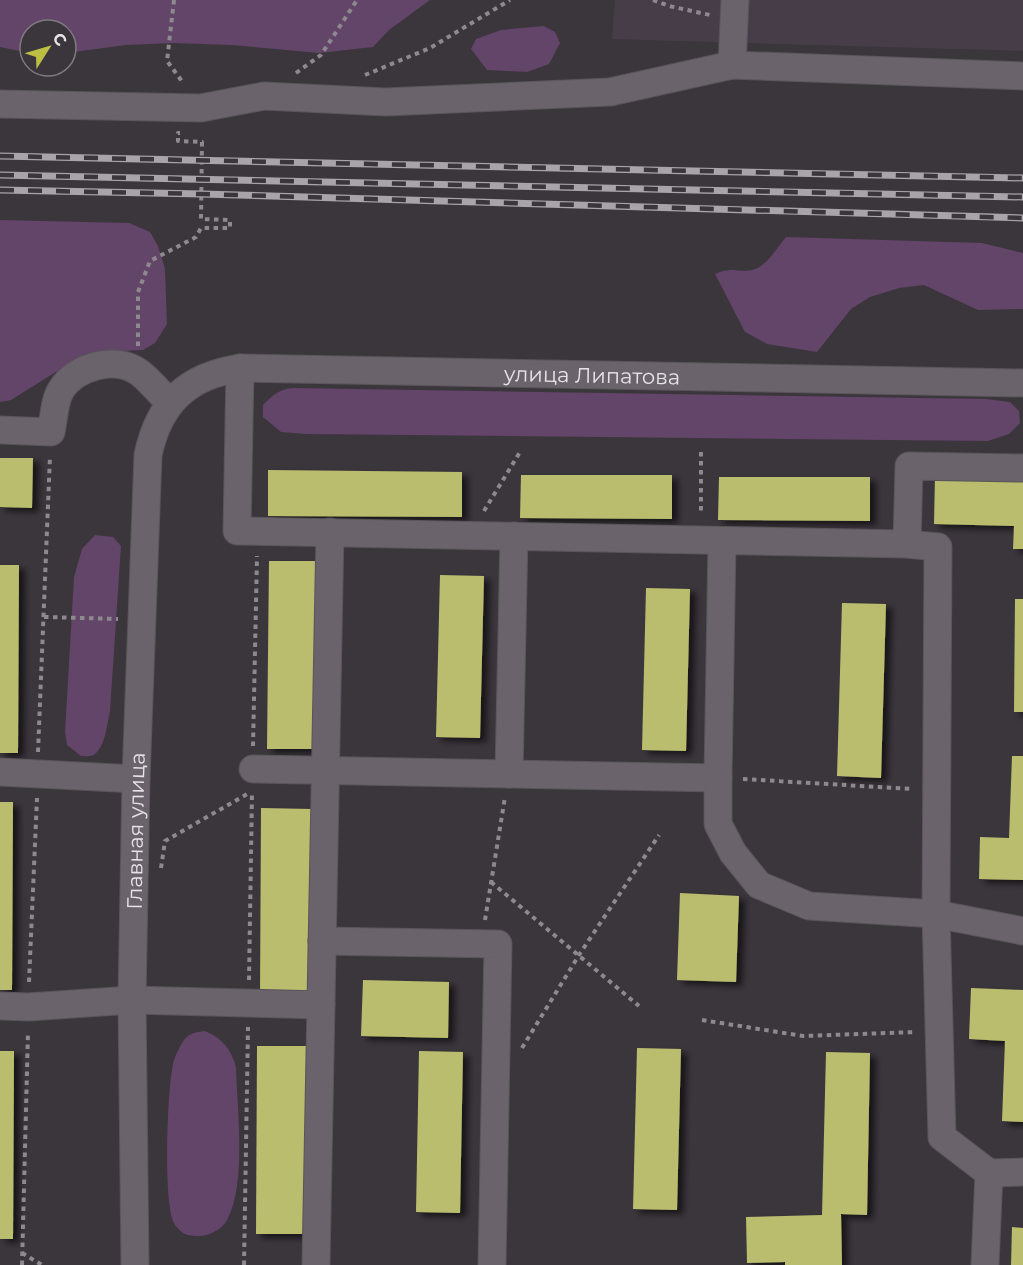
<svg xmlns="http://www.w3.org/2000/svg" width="1023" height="1265" font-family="Montserrat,sans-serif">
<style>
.built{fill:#473d49}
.green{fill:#624568}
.building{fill:#babd6d;filter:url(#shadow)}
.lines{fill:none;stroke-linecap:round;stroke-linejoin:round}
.minor-casing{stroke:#59545a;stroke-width:29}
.path{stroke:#8e898f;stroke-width:4;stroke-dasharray:4.5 4.5;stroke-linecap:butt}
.minor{stroke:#6a636b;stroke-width:27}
.rail-casing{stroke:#a8a4a9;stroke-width:7}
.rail{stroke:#3b353c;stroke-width:4.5;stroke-dasharray:14;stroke-linecap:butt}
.labels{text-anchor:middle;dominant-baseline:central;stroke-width:6;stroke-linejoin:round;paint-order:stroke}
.street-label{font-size:21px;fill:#e6e2e7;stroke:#3b353c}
</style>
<defs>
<filter id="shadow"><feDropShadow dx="6" dy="4" stdDeviation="3" flood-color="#0009"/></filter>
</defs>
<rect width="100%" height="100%" fill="#3b353c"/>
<path class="built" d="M615,0h408v51l-411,-12z"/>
<g class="green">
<path d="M0,0h430l-41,30 -16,17 -54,6 -87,-8 -59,-2 -47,2 -60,8v-23h-36v23l-30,-6z"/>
<path d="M544,26l11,6 5,11 -11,21 -22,8 -40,-2 -16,-21 5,-10 25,-9z"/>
<path d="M0,220l129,3 21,9 8,14 7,23 2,55 -12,19 -12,7 -44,2 -24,8 -64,40 -11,2z"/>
<path d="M786,237l196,6 41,10v56l-45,1 -54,-25 -25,3 -29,9 -19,12 -34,43 -50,-8 -22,-12 -30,-58c18,-8 21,-1 37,-4 14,-3 25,-22 34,-33z"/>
<path d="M293,388l693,11 24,3 9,9 1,12 -11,11 -21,7 -682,-7 -25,-2 -18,-15v-12c10,-10 16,-16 30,-17z"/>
<path d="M95,535l18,2 8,9 -11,165c-3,12 -4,34 -15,43 -3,3 -9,2 -14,2l-14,-11 -2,-13 9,-155 8,-28z"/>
<path d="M205,1031c17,7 26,18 31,36 1,42 11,117 -9,153 -5,10 -20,17 -31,16 -10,0 -17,-4 -22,-13 -11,-21 -7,-139 0,-163 2,-6 5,-12 8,-17 5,-9 13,-11 23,-12z"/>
</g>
<g class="building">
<path d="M0,458h33l-1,50 -32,-1z"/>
<path d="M268,470l194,2v45l-194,-1z"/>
<path d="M521,475h151v44l-152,-1z"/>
<path d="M935,475l88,2v72h-10l1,-23 -80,-2z"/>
<path d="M719,477h151v44l-152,-1z"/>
<path d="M269,561h50l-1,188h-51z"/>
<path d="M0,565h19l-1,188h-18z"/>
<path d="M440,575l44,1 -4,162 -44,-1z"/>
<path d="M646,588l44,1 -4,162 -44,-1z"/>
<path d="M1015,599h8v113h-9z"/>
<path d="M842,603l44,1 -5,174 -44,-2z"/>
<path d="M1012,756h11v124l-44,-1 1,-42 29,1z"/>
<path d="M0,802h13l-1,188h-12z"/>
<path d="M261,808l50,1 -1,188 -50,-1z"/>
<path d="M680,893l59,3 -3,86 -59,-2z"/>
<path d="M363,980l86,2 -1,56 -87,-2z"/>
<path d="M971,988l52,2v132l-21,-1 3,-80 -36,-2z"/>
<path d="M257,1046h51l-2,188h-50z"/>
<path d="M637,1048l44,1 -4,161 -44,-1z"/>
<path d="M0,1051h14l-1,188h-13z"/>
<path d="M419,1051l44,1 -3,161 -44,-1z"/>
<path d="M826,1052l44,1 -3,162 -26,-1 1,51h-57v-3l-38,1 -1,-46 76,-2z"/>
<path d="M1012,1227l11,1v37h-12z"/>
</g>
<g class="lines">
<g class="minor-casing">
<g id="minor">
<path d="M732,65l3,-65"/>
<path d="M0,104l201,4 63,-12 122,6 224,-10 122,-27 291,11"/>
<path d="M240,368l-3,163 670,13 31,3 -2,367 6,223 47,36"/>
<path d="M0,430l51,2c3,-13 3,-31 10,-42 14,-24 56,-35 79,-17 11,9 20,20 30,30"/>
<path d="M907,544l2,-78 114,2"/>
<path d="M253,769l465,9 4,-237"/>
<path d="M0,772l136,7"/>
<path d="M509,774l5,-238"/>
<path d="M718,778v46l15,29 26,32 50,21 127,8 87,17"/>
<path d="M322,941l176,3 -6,321"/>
<path d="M0,1006l28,1 104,-7 189,5"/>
<path id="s1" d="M135,1265l-3,-265 4,-221 12,-324c11,-52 39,-79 92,-87l783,15"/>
<path d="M316,1265l14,-733"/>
<path d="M985,1265l4,-92 34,-1"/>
</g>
</g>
<g class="path">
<path d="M174,0l-7,61 17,23"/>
<path d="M653,0l16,6 41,9"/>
<path d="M296,73l25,-18 36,-55"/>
<path d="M365,75l65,-27 80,-48"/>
<path d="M138,346v-54l12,-31 46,-24 5,-9h29v-8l-29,-1 1,-77 -24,-1v-8h2"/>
<path d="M701,452v63"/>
<path d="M484,511l36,-59"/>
<path d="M44,617l74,2"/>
<path d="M253,746l4,-190"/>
<path d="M38,752l12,-296"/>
<path d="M743,779l169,10"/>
<path d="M161,868l4,-27 84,-48"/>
<path d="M491,882l148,124"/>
<path d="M485,920l20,-123"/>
<path d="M249,980l3,-187"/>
<path d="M29,982l8,-184"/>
<path d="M702,1020l101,16 113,-4"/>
<path d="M522,1048l57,-93 80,-120"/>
<path d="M22,1253l20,12"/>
<path d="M22,1265l6,-233"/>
<path d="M244,1265l4,-238"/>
</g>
<use href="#minor" class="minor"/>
<g class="rail-casing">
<g id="rail">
<path d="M0,156l1023,22"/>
<path d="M0,175l1023,22"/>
<path d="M0,190l202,4 821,24"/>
</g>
</g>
<use href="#rail" class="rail"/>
</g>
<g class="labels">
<g class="street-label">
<text stroke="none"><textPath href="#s1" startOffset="1299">улица Липатова</textPath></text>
<text stroke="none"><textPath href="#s1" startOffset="434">Главная улица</textPath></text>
</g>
</g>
<g transform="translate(48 48) rotate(53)"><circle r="28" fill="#3b353c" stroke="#7f7a80" stroke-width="1.5"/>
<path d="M0-4.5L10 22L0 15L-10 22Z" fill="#bcbf43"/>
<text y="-9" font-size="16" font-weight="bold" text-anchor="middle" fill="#e6e2e7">С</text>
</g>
</svg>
